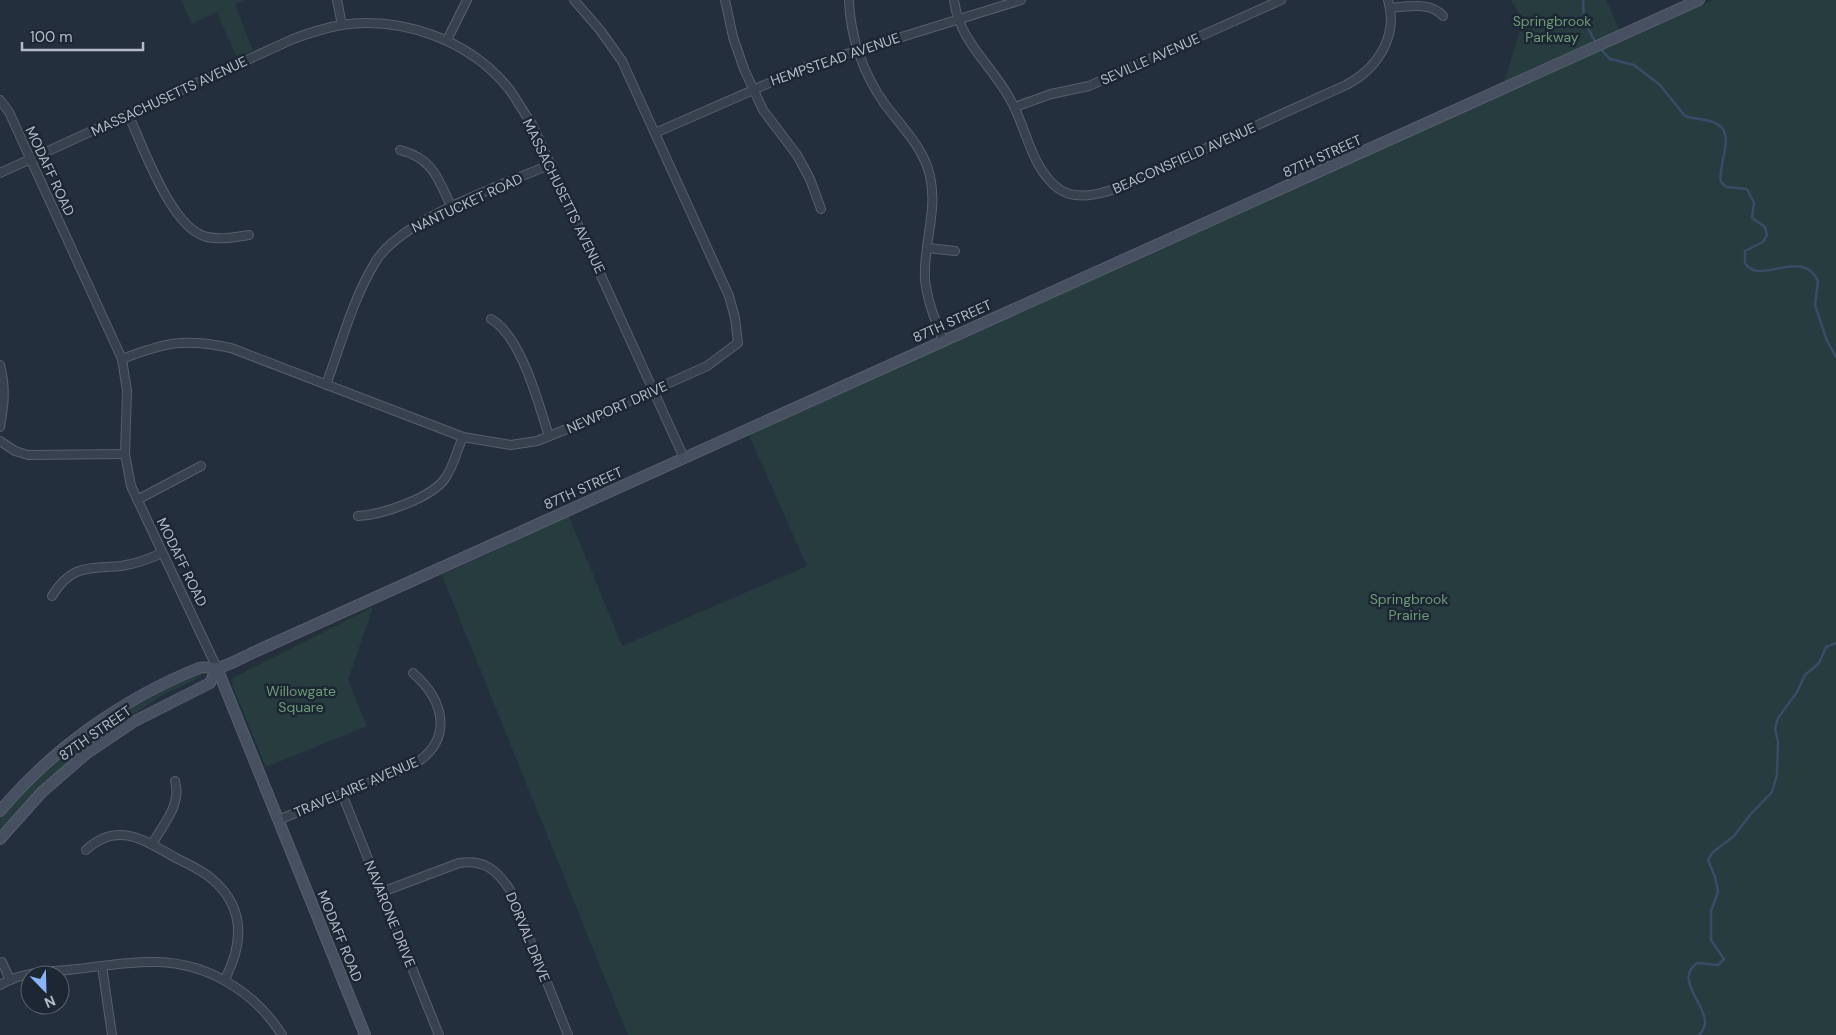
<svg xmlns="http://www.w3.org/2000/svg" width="1836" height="1035" font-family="'DM Sans',sans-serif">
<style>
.green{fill:#263c3f}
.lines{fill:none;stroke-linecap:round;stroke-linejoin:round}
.stream{stroke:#394c67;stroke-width:2.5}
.street-casing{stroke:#565f6c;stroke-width:10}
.secondary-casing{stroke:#565f6c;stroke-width:12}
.street{stroke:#38414e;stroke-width:8}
.secondary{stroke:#465061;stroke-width:10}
.labels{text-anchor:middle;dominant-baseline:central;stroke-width:5;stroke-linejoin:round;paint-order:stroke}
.park-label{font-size:14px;fill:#6b9a76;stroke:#1d2633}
.street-label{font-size:14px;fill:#b4bcc9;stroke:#1d2633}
</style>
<rect width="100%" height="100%" fill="#242f3e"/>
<g class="green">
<path d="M181,0h63l-9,4 18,47 -16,7 -20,-46 -25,12z"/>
<path d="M1511,0h95l14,31 -116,51 19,-61z"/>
<path d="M1713,0h123v1035h-1208l-186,-460 127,-59 53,130 185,-80 -58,-131z"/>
<path d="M373,607l-25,73 19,46 -101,41 -34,-82 1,-7z"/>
<path d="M197,674l5,1c-11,9 -28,13 -41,21 -60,39 -114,80 -161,135v-12c54,-64 121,-110 197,-145z"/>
</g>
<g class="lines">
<g class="stream">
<path d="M1583,0l1,21 12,22"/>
<path d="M1599,47l11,12 24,6 26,20 25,31c9,3 19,3 28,6 26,9 4,41 8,60l5,5 21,2 7,14 -2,15 13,9 2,8 -4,7 -18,9v12c15,24 57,-17 73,18l-3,24 12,36 9,16"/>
<path d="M1699,1035c23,-21 -30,-52 -2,-72l21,2 6,-6 -13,-19v-29l7,-19 -3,-15 -7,-17 5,-8 21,-16 16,-21 22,-23 5,-17 1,-33 -3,-13 3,-11 19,-26 8,-17 14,-12 7,-16 10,-4"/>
</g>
<g class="street-casing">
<g id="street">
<path d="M337,0l5,25"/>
<path d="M725,0l8,37 11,32 19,41 34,45 13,24 11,30"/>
<path d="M849,0c1,36 14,73 35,103 17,23 40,45 46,73 8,35 -7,69 -5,103 2,21 10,41 18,61"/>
<path d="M954,0c5,41 37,64 56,99 17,29 20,68 49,90 17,12 41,5 59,-1l228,-103c31,-16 53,-49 42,-85"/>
<path d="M1390,8c18,-1 40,-7 53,8"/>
<path d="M447,40l20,-40"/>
<path d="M0,100l9,12 113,247 5,32 -2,63 6,32 86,182"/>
<path d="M1015,107l36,-13 38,-8 192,-86"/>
<path d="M128,114c15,32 43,115 79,123 15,3 28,0 42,-2"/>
<path d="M655,133l153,-67 213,-66"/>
<path d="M400,150c34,9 38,29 52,58"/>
<path d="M0,173l293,-134c16,-6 32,-11 48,-14 61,-9 129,15 168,64 8,11 15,24 23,35l152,334"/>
<path d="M928,248l27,3"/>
<path d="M491,319c31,18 47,84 58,117"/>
<path d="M122,359c44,-17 63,-21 109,-11l232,89 48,8 26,-4 30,-12 140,-63 31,-23 -3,-25 -6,-22 -107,-235 -22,-31 -26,-30"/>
<path d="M0,365c6,22 4,40 0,62"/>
<path d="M326,385c15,-41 27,-87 50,-124 27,-43 128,-76 175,-97"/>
<path d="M0,441l15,10 13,4 97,-1"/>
<path d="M137,500l64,-34"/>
<path d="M358,516c23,-1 75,-18 88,-39 8,-12 11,-27 17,-40"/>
<path d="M52,596c20,-32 36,-27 69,-30 15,-2 28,-7 41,-13"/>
<path d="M342,794l97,241"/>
<path d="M278,820l135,-55c41,-25 32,-64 0,-92"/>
<path d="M152,844c11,-19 30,-40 23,-63"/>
<path d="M86,850c31,-30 60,-9 90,8 12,6 26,12 36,21 34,29 31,65 13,100"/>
<path d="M382,892l77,-29c25,-4 38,7 51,27l58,145"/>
<path d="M2,962l8,18"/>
<path d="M102,966l10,69"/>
<path d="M0,985c22,-14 52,-13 77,-16 26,-3 53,-8 80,-7 51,1 98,30 125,73"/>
</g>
</g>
<g class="secondary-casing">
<g id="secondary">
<path d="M217,668l148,367"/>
<path d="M0,811c52,-62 124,-113 199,-143 7,-2 13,1 19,0 11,-3 22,-9 32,-14l1449,-654"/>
<path d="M0,839l42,-47 45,-39 46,-31 77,-39 7,-15"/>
</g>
</g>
<use href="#street" class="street"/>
<use href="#secondary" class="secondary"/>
</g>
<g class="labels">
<g class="park-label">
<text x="1552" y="21">Springbrook<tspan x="1552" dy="16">Parkway</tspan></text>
<text x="1409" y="599">Springbrook<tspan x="1409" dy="16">Prairie</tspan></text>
<text x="301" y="691">Willowgate<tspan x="301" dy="16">Square</tspan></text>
</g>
<g class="street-label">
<text transform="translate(835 59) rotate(-19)">HEMPSTEAD AVENUE</text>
<text transform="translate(1150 59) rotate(-24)">SEVILLE AVENUE</text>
<text transform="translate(169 96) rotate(-25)">MASSACHUSETTS AVENUE</text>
<text transform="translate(1322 156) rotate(-24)">87TH STREET</text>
<text transform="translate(1184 158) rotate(-24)">BEACONSFIELD AVENUE</text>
<text transform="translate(50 171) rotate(65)">MODAFF ROAD</text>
<text transform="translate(564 196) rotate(64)">MASSACHUSETTS AVENUE</text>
<text transform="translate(467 203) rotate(-25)">NANTUCKET ROAD</text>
<text transform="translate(952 321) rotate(-24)">87TH STREET</text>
<text transform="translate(617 407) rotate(-24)">NEWPORT DRIVE</text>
<text transform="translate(583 488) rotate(-24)">87TH STREET</text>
<text transform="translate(182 562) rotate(64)">MODAFF ROAD</text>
<text transform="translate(95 733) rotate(-35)">87TH STREET</text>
<text transform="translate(356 787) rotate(-23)">TRAVELAIRE AVENUE</text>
<text transform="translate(390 914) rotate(68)">NAVARONE DRIVE</text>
<text transform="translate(340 936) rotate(68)">MODAFF ROAD</text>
<text transform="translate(528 937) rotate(68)">DORVAL DRIVE</text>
</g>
</g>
<g transform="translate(45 990) rotate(157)"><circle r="24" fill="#1d2633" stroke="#59626f"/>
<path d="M0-4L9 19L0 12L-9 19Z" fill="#8ab4f8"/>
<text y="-8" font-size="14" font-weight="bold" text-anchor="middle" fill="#b4bcc9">N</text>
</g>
<path d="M22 42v8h121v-8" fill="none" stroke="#b4bcc9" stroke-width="2.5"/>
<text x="30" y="42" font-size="15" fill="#b4bcc9" stroke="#1d2633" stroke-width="4" paint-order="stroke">100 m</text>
</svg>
